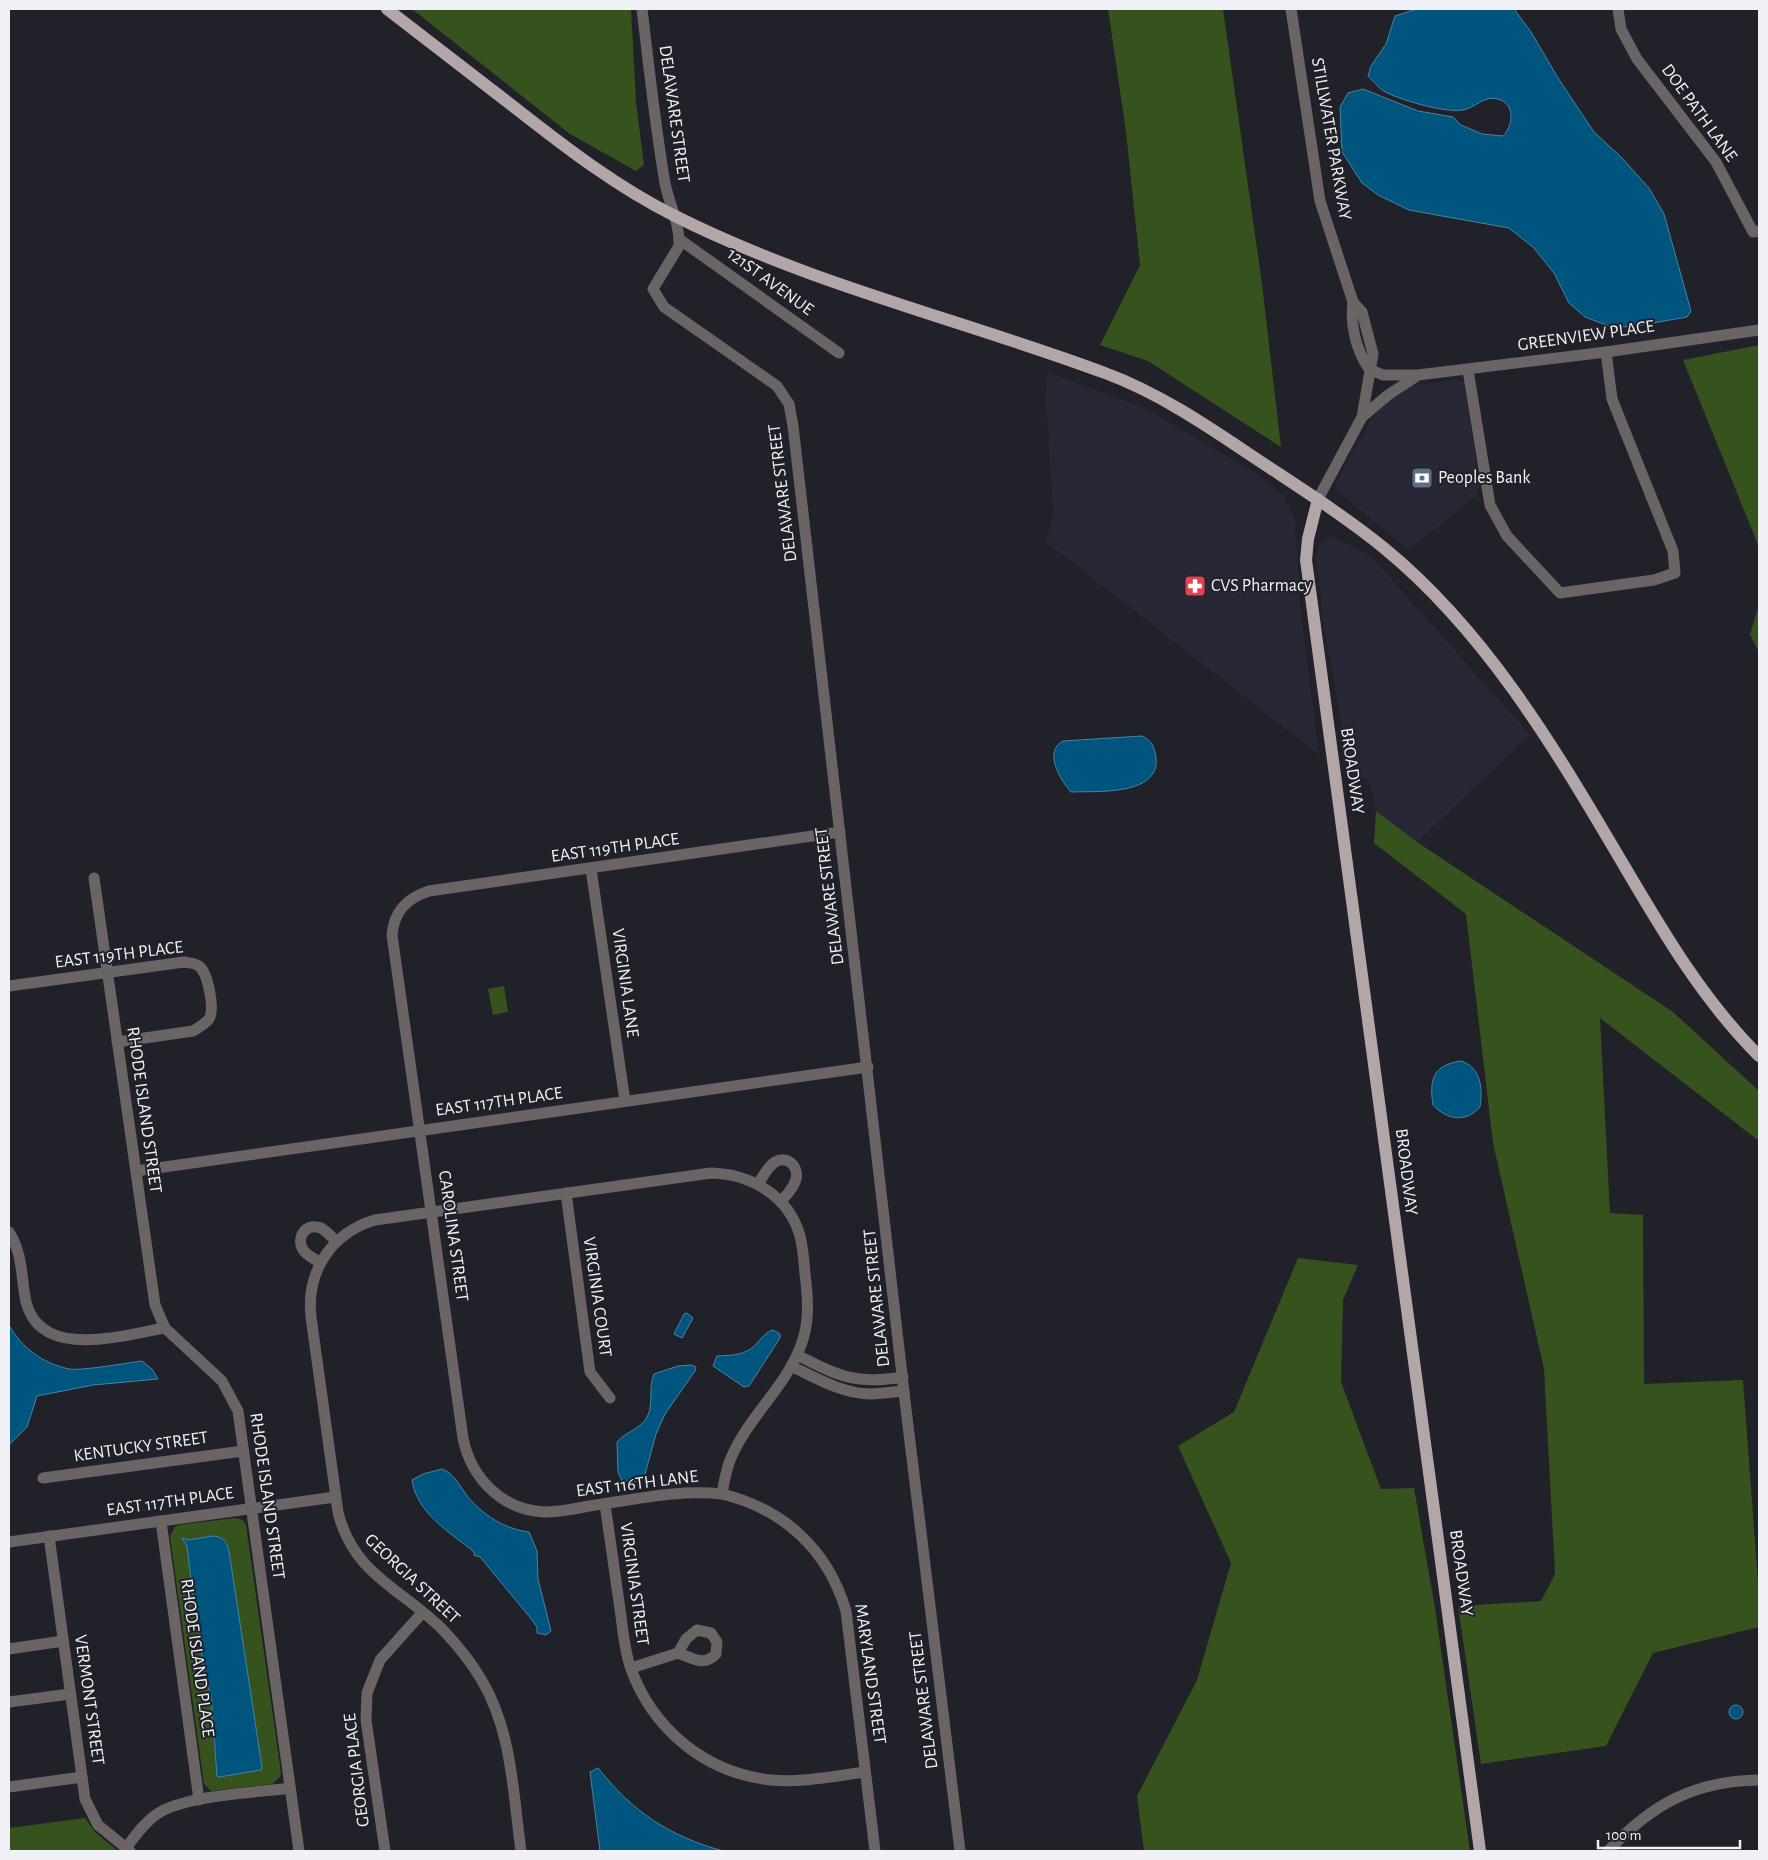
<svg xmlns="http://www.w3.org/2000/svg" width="1768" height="1860" font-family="'Alegreya Sans',sans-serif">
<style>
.built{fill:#272736}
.green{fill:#36521d;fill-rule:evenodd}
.water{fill:#00557e;stroke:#4884a2}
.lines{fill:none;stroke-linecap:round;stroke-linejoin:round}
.minor{stroke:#6a6465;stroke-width:11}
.major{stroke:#b2a6a8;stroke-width:12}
.labels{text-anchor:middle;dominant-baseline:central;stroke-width:4;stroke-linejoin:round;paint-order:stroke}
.street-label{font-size:18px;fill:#f0f0f7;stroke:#21212a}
.poi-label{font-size:18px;fill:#f0f0f7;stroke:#21212a;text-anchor:start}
</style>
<rect width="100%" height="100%" fill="#21212a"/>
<g class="built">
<path d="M1047,372l98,36 109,64 30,24 11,23 5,85 19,151 -273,-213 7,-29 -7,-112z"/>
<path d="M1456,379l8,4 16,103 -3,9 -68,55 -72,-59 -1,-8 35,-64 14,-17 27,-16z"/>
<path d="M1332,536l39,20 159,179 -113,107 -41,-31 -3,-17 -6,-16 -16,1 -27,-151 -8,-69 3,-15z"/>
</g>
<g class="green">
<path d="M412,9h219l5,93 8,63 -8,6 -66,-37z"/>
<path d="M1108,9h115l39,275 19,163 -133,-86 -48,-16 40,-80 -14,-133z"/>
<path d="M1759,345v202l-76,-187z"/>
<path d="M1759,605v48l-9,-19z"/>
<path d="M1376,811l41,31 256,170 86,79v50l-159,-123 10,195 33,2 1,169 99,-4 16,216v31l-106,26 -47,93 -125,18 -23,-158 83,-5 14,-27 -11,-205 -51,-226 -27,-229 -92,-71z"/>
<path d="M504,986l4,26 -15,3 -5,-26z"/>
<path d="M1298,1258l60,7 -15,35 -2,82 40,107 33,-1 21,120 35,243h-326l-7,-55 60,-116 34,-117 -53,-117 56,-34z"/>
<path d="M235,1518l8,2 3,5 35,248 -1,4 -8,7 -61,7 -7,-7 -34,-248 5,-9 3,-2zM212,1536c15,1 15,8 18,22l32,209 -2,3 -39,5 -5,-16 -5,-64 -6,-16 -7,-52 -7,-5 5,-2 -9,-75 -4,-7 6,2z"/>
<path d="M85,1818l10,14 23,19h-109v-23z"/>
</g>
<g class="water">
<path d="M1417,9h97l17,23 27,46 36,54 27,25 28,31 15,26 27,97 -4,6 -57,10 -21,-1 -24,-9 -16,-14 -15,-30 -20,-25 -25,-20 -100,-18 -31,-15 -16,-12 -20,-31 -2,-45 8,-14 15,-4 55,22 35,6 8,8 21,9 21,2c10,-10 13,-32 -5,-37 -14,-4 -23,9 -35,11 -18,3 -65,-10 -81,-20 -5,-4 -9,-9 -14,-14l3,-10 15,-22 9,-28z"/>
<path d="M1142,736c10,5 12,10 14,21 5,39 -59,34 -85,35 -11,-13 -28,-40 -8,-51z"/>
<path d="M1461,1061c20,6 22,28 19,46 -14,16 -33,13 -47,-2 -4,-25 0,-40 28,-44z"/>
<path d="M687,1313l6,5 -11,20 -8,-4 10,-20z"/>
<path d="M9,1325c13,23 33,38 60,44 12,2 58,-6 73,-8l10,8 6,10 -65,6 -56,11 -10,31 -18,18z"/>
<path d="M773,1330l7,4v4l-31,48 -5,1 -31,-21 4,-10c12,-1 24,0 35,-8 8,-6 11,-15 21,-18z"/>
<path d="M691,1365l5,2 -1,4 -30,43 -9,20 -12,44 -11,4 -11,-1 -4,-9 -1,-30c8,-10 24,-13 30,-25 7,-12 1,-29 7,-43l24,-8z"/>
<path d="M442,1469c13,5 18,18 26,28 16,19 37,32 61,35l8,19 1,28 13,52 -5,4 -9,-2v-6l-4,-6 -53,-64 -6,-2v-3c-24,-20 -57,-38 -62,-72l11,-6z"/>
<path d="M212,1536c15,1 15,8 18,22l32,209 -1,3 -42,7 -2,-1 -6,-81 -6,-16 -7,-52 -7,-4 5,-3 -9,-74 -5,-8 7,2z"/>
<circle cx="1736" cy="1712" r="7"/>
<path d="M598,1768c35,44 71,68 125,83h-123l-10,-79z"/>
</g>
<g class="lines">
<g class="minor">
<path d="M642,9c7,58 13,116 23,174 4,21 15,40 14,63l-26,43 11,18 113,79 12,18 4,22 112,975 55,450"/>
<path d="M1291,9l29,192 33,101 9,10 11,42 -11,63 -44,82"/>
<path d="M1618,9l3,20 16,30 79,103 37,70 6,-1"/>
<path d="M679,239l160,114"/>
<path d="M1353,302c-3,23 3,48 16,67"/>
<path d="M1369,369l14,6h35l188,-23 153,-22"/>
<path d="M1468,370l22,135 17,31 53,57 94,-13 21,-7 -2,-22 -61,-152 -6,-47"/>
<path d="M1362,417l26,-22 29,-19"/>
<path d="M591,869l34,232"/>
<path d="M94,878l61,427 10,23 57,53 16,30 61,440"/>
<path d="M9,986l175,-24c5,1 11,1 15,4 9,7 16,43 10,53 -5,6 -10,8 -16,12l-76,11"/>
<path d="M136,1171l732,-104"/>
<path d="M758,1184c5,-7 9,-17 17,-22 12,-7 24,4 21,17 -2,9 -10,16 -15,23"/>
<path d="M566,1193l24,179 20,26"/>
<path d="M9,1232c14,21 12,46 17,70 15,59 97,33 139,26"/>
<path d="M320,1262c-6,-3 -12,-6 -16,-11 -9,-12 1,-29 17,-23 5,3 11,9 15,13"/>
<path d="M797,1355c42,21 58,30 106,22"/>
<path d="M791,1366c25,12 50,27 78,28 11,0 23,-2 35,-3"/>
<path d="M43,1478l200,-27"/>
<path d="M722,1494c-44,-5 -90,6 -133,12 -14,3 -30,6 -45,6 -42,-2 -73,-34 -81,-74l-71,-503c2,-24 15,-37 37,-44l411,-59"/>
<path d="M605,1504c5,35 10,70 15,105 3,20 4,41 11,60 22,60 74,104 140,111 30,3 63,-4 94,-8"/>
<path d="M161,1521l38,279"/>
<path d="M49,1536l36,263 13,26 32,26"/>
<path d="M9,1542l326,-45"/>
<path d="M9,1649l54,-8"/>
<path d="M631,1668l47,-15 8,-14 11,-9 14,3 6,9 -1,12c-12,13 -24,4 -38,-1"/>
<path d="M9,1702l61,-8"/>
<path d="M9,1787l73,-10"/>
<path d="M126,1848c9,-12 19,-26 31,-34 28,-19 99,-21 133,-26"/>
<path d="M385,1851l-19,-131 1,-27 13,-33 42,-47"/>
<path d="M521,1851c-8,-58 -9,-121 -40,-172 -10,-17 -24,-34 -37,-48 -41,-42 -91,-56 -106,-119l-27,-195c-5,-45 20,-84 64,-97l336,-47c40,1 78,23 89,63 3,12 4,25 5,38 3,24 5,48 -4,71 -15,42 -53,72 -70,113 -5,11 -7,24 -9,36 62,15 106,56 124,117l29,240"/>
<path d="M1608,1851c44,-47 86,-70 151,-71"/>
</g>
<g class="major">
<path d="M387,9c43,33 85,66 127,98 51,40 104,81 163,110 136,68 286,103 428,156 52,19 101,52 147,83 45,30 90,58 132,92 100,82 167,194 232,304 42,71 83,144 143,204"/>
<path d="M1318,499l-10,40 -2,21 174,1291"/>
</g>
</g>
<defs>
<g id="bank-square" transform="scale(1.125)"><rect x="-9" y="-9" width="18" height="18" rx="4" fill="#5c6f8a" stroke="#21212a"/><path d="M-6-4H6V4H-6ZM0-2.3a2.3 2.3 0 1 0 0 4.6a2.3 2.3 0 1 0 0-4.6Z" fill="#fff"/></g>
<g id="pharmacy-square" transform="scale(1.125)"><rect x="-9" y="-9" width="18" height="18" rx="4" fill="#e0444e" stroke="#21212a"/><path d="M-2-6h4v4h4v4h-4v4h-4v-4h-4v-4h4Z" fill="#fff"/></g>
</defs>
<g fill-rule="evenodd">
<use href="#bank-square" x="1422" y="478"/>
<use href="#pharmacy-square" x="1195" y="586"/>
</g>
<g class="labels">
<g class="street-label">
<text transform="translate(1699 113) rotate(54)">DOE PATH LANE</text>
<text transform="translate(674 114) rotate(82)">DELAWARE STREET</text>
<text transform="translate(1331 139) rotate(80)">STILLWATER PARKWAY</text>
<text transform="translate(770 282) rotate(36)">121ST AVENUE</text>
<text transform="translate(1586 336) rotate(-8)">GREENVIEW PLACE</text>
<text transform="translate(783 493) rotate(-97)">DELAWARE STREET</text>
<text transform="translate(1352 771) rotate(82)">BROADWAY</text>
<text transform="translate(615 848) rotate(-8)">EAST 119TH PLACE</text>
<text transform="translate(830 896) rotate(-97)">DELAWARE STREET</text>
<text transform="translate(119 955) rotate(-7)">EAST 119TH PLACE</text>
<text transform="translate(625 983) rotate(82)">VIRGINIA LANE</text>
<text transform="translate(499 1102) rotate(-8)">EAST 117TH PLACE</text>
<text transform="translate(144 1110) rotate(82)">RHODE ISLAND STREET</text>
<text transform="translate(1406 1172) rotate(83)">BROADWAY</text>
<text transform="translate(453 1236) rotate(82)">CAROLINA STREET</text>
<text transform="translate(597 1297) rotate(82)">VIRGINIA COURT</text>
<text transform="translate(877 1298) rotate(-96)">DELAWARE STREET</text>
<text transform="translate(141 1447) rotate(-8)">KENTUCKY STREET</text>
<text transform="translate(637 1484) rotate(-7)">EAST 116TH LANE</text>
<text transform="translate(267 1496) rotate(82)">RHODE ISLAND STREET</text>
<text transform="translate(170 1502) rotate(-8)">EAST 117TH PLACE</text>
<text transform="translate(1461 1573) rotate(82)">BROADWAY</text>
<text transform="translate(412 1579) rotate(43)">GEORGIA STREET</text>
<text transform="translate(634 1584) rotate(82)">VIRGINIA STREET</text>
<text transform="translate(197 1658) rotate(82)">RHODE ISLAND PLACE</text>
<text transform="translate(870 1674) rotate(82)">MARYLAND STREET</text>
<text transform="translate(89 1700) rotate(82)">VERMONT STREET</text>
<text transform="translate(924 1700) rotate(-97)">DELAWARE STREET</text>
<text transform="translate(357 1770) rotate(-97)">GEORGIA PLACE</text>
</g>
<g class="poi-label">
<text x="1438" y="478">Peoples Bank</text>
<text x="1211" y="586">CVS Pharmacy</text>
</g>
</g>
<rect width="1768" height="1860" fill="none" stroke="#f0f0f7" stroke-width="20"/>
<path d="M1598 1840v8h142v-8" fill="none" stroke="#f0f0f7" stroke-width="2.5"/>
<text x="1606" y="1840" font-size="15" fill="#f0f0f7" stroke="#21212a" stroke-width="4" paint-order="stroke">100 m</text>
</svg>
